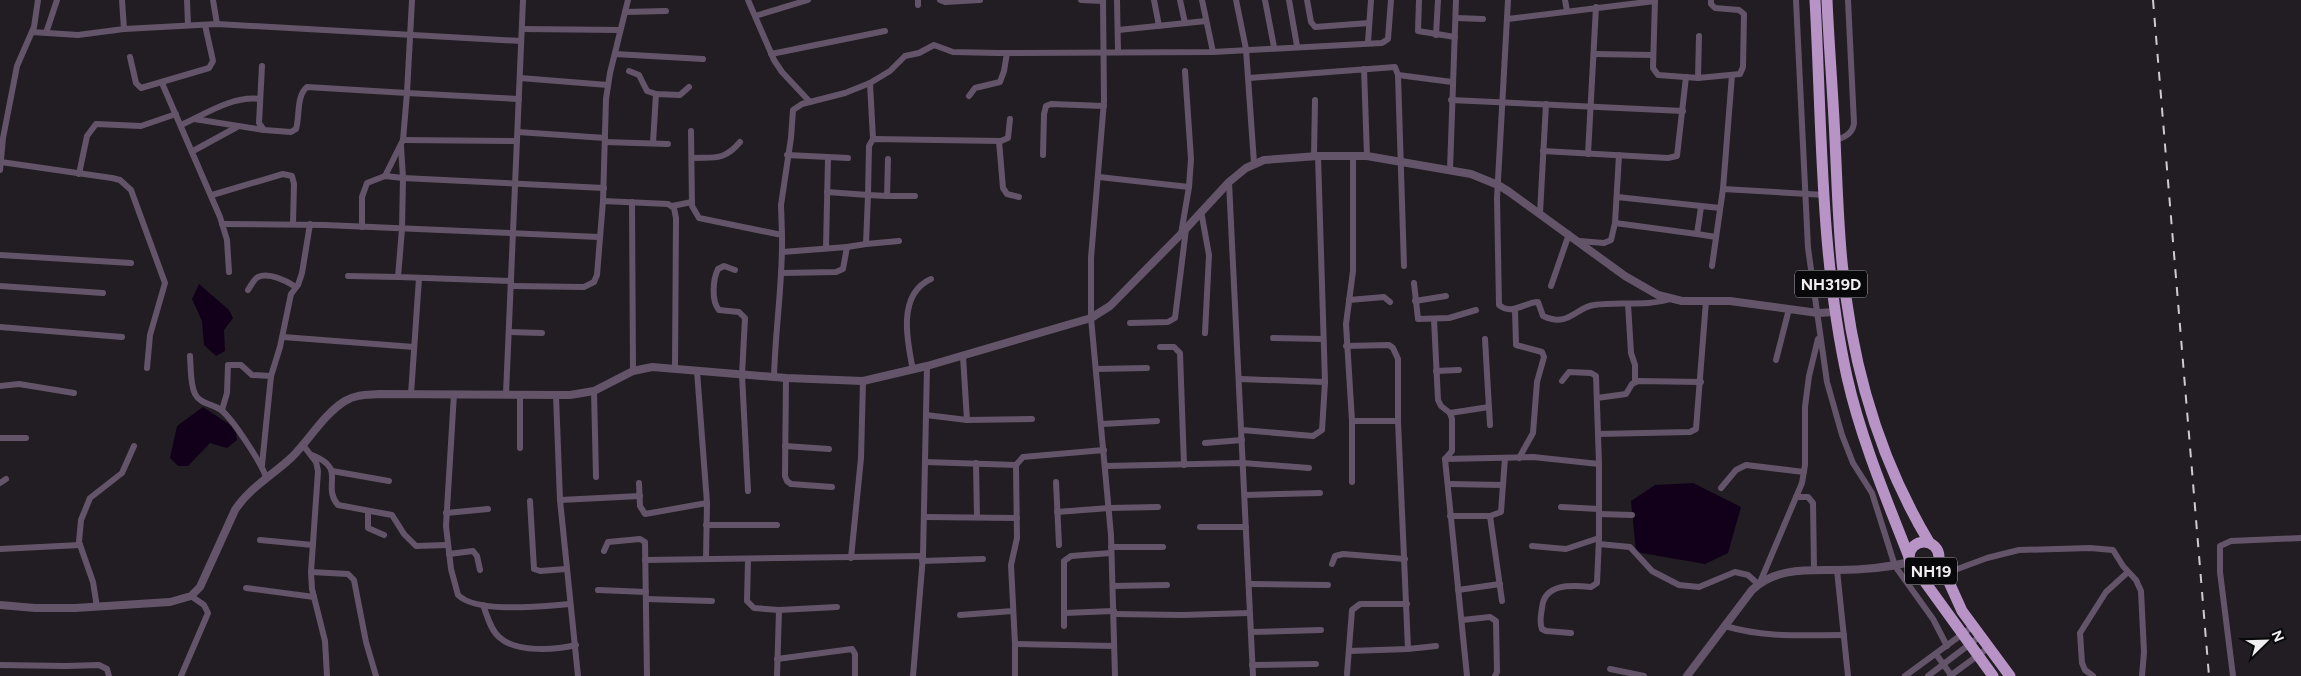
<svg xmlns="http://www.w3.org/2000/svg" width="2301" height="676" font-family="Figtree,sans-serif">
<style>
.water{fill:#12001a}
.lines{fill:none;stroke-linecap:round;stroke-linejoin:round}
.minor{stroke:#64546a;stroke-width:6}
.tertiary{stroke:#64546a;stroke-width:8}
.trunk{stroke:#b894c6;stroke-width:11}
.rail{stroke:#cfccd0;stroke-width:2;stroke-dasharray:9 9;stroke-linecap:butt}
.labels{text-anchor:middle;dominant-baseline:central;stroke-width:5;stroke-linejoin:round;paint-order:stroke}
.shield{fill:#09080a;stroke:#aba9ac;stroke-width:1}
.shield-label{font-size:16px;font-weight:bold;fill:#f1eef2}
</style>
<rect width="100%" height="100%" fill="#211d22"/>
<g class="water">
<path d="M199,284l30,26 4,8 -9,12 1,21 -9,5 -12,-11 -2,-24 -10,-22z"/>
<path d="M203,407l32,21 2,12 -10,8 -17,-5 -22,23h-10l-8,-8 7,-32z"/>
<path d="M1693,483l48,24 -13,46 -23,11 -69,-12 -5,-51 24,-16z"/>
</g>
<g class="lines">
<g class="minor">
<path d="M122,0l2,29"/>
<path d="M187,0l1,25"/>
<path d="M213,0l4,24"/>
<path d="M412,0l-5,93 112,6"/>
<path d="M748,0l26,60 8,12 28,30"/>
<path d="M940,0l5,2 35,-2"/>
<path d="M1081,0l22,1"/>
<path d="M1103,0l1,101 -13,157v60l20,217 4,141"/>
<path d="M1117,0l1,51"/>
<path d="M1154,0l5,26"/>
<path d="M1180,0l5,23"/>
<path d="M1202,0l11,52"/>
<path d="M1236,0l10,49 8,114"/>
<path d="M1265,0l9,47"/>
<path d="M1289,0l8,46"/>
<path d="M1307,0l4,22 4,5 54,-4"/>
<path d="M1419,0l-1,31 37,6"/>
<path d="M1508,0l-11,198 2,107c13,11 26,-3 39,-3l5,14c26,12 33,-9 51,-11 25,-4 51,2 77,-6"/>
<path d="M1565,0l2,11"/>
<path d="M1655,0l-2,68 5,7 40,3 42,-4 3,-7 1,-53 -5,-4 -24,-2 -4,-4v-4"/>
<path d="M1796,0l12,248 19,134 15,53 11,28 19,30 23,73 38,53 14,27"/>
<path d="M918,5v-5"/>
<path d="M625,12l41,-1"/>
<path d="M755,16l53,-16"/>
<path d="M1456,18l27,1"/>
<path d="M1508,19l147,-18"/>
<path d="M522,29l98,1"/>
<path d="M1118,30l88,-9"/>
<path d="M32,32l46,3 46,-6 93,-5 304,17"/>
<path d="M46,33l11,-33"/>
<path d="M1436,35l2,-35"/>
<path d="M1368,42l3,-42"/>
<path d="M615,54l88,5"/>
<path d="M771,54l114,-23"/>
<path d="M1594,54l59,1"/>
<path d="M130,57l6,26 5,5 68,-20 4,-7 -8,-36"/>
<path d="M262,66l-3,57 5,7 27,2 5,-3c4,-13 0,-33 11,-42l100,6 -4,47 -18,36"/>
<path d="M1364,69l3,87"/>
<path d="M629,71l10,4 8,16 9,3 24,1 9,-8"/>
<path d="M1398,75l54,7"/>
<path d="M520,78l88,7"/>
<path d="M1249,78l146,-11 3,8 6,191"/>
<path d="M1698,78l1,-42"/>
<path d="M162,83l58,134 7,23 2,32"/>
<path d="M870,83l3,56"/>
<path d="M969,96l6,-8 25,-6 4,-11 3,-18"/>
<path d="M1451,100l232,11"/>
<path d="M194,119l70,11"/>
<path d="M181,125c24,-11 53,-30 79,-26"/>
<path d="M691,131l1,75 7,12 83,17c1,48 -7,95 -8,143"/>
<path d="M518,132l87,6"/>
<path d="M403,140l114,1"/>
<path d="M1835,140c9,-2 18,-7 19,-17l-6,-123"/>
<path d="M999,141l4,47 4,6 12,3"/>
<path d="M605,142l63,2"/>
<path d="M653,143l3,-49"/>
<path d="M193,151l44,-24"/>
<path d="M1543,151l125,7 9,-2 9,-79"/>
<path d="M1588,154l8,-147"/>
<path d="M787,155l61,3"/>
<path d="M1043,155l1,-41 2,-8 5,-2 53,2"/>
<path d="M1314,156l1,-56"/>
<path d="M692,158c23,-1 32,3 48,-16"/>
<path d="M1,162l111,16 8,2 11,10 34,93 -15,52 -3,33"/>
<path d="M0,170l3,-32 14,-72 17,-39 4,-27"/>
<path d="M1450,170l6,-170"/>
<path d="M79,174l8,-38 9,-12 45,2 35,-12"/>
<path d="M1099,177l90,10"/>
<path d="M1229,182l24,494"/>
<path d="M1723,189l102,6"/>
<path d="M827,192l41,3 1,-49 4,-7 128,2 7,-3 2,-19"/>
<path d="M212,195l71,-21 9,2 2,8 -1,40"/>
<path d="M887,196h28"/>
<path d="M1617,197l103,11"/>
<path d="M603,201l65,3 6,4 2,10 -1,150"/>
<path d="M632,202l1,169"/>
<path d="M672,206l20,-4"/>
<path d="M1201,211l8,44 -4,78"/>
<path d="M1540,213l6,-109"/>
<path d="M1615,223l82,11 4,-27"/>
<path d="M222,224l103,1 274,12"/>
<path d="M362,227v-30l5,-14 18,-7 18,2 -2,-32"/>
<path d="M1181,234l8,-47 2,-28 -6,-88"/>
<path d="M1697,234l19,3"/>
<path d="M782,235l-1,-30 10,-67 2,-28 9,-6 43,-11 25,-10 20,-12 15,-15 14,-3 15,-8 19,7 45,1 215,-1 169,-9 6,-4 3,-39"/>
<path d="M1579,241l25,2 7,-3 4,-17 4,-68"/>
<path d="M866,244l33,-3"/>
<path d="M826,248l2,-90"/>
<path d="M782,252l65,-5"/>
<path d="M0,255l131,8"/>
<path d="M1712,266l11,-77 9,-114"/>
<path d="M735,270l-11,-4 -6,3c-5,10 -7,32 1,41l20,2 6,6 -3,57 6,116"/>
<path d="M781,273l55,-1 7,-3 4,-22 19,-3 2,-49 19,1 1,-37"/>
<path d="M348,276l50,1"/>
<path d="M511,281l-113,-4 4,-48 1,-51 201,10"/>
<path d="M1414,283l4,36 31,-1 27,-8"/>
<path d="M0,286l103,7"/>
<path d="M512,286l72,1 10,-5 3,-7 6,-74 3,-102 4,-26 18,-73"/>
<path d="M1551,286l18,-52"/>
<path d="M248,290c3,-4 5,-10 10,-13 11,-5 29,4 38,10"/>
<path d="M1349,300l35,-3 6,5"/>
<path d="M1415,301l31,-5"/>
<path d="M1628,304l3,49 4,12v17"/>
<path d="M1515,309l1,36 26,7 2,5 -7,25 -4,51 -14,25"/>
<path d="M1434,319l4,81 3,6 9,7 2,6v32l-7,8"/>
<path d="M1130,323l38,-1 7,-4 11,-89"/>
<path d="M0,327l122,10"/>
<path d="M509,332l33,1"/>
<path d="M283,337l131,10"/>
<path d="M1273,338l50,1"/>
<path d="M1485,339l5,86"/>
<path d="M1346,346l43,-1 4,3 5,11v62l10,228 -59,2"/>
<path d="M1160,347h14l6,6 4,112"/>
<path d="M190,356c1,12 0,28 5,38 5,10 18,10 26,16 11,8 41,54 45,67"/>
<path d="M1776,360l13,-51"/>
<path d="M1096,369l51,-1"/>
<path d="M913,370c-6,-29 -16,-76 18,-91"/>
<path d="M697,371l10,132 -1,55"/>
<path d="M1436,371l23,-1"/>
<path d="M786,378l-1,98 2,5 4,3 41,3"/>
<path d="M1240,379l85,3"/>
<path d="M1562,381l7,-9 22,1 5,3 3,88"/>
<path d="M0,386l19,-2 55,9"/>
<path d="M594,391l2,86"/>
<path d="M411,394l8,-116"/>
<path d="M454,394l-8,132 5,43 7,26c19,19 86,11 112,9"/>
<path d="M506,394l17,-394"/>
<path d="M520,395v53"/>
<path d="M556,396l4,104 18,176"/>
<path d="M1597,398l29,-4 6,-10 6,-3 63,1"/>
<path d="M222,410l5,-17 1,-28h13l11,10 19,1"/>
<path d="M1450,413l39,-6"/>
<path d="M926,415l41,5 -4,-64"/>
<path d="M967,420l65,-1"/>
<path d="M1352,421h46"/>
<path d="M1102,424l55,-3"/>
<path d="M1242,430l71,6 9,-6 3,-48 -7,-226"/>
<path d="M1598,434l92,-2 6,-3 10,-128"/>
<path d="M0,438h26"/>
<path d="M1205,443l37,-3"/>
<path d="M303,445l13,17 2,9 -7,101 1,17 13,52 2,35"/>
<path d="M785,446l44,3"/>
<path d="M312,455c36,14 9,30 26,50l54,10 12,19 12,12 31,-1"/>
<path d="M925,462l91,3 1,73 -6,27 4,79v32"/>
<path d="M976,463l1,54"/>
<path d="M262,465l9,-89 9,-29 11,-53 7,-9 4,-12 8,-49"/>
<path d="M1016,465l7,-8 81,-7"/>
<path d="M1106,466l137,-3 66,5"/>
<path d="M332,471l57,10"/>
<path d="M1056,482l3,63"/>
<path d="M1352,482v-61l-6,-97 7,-53v-114"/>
<path d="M0,483l6,-4"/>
<path d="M639,483l1,23 5,8 62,-11"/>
<path d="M1448,484l55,1"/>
<path d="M1721,488l15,-18 10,-5 58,7"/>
<path d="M1245,495l75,-2"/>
<path d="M1796,497h12l5,6 1,66"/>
<path d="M560,500l80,-4"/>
<path d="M530,501l4,68 6,2 26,-2"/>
<path d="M1561,507l38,2"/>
<path d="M368,511v17l16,7"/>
<path d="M1057,512l52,-4 49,-1"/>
<path d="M446,513l42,-4"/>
<path d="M1599,514l33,1"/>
<path d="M1450,516h40l11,-4 4,-54"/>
<path d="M1490,516l12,85"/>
<path d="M924,517l93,1"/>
<path d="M706,525h71"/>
<path d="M1200,527h46"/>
<path d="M260,540l53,5"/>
<path d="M1599,544l31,3 22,24 27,14 20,2 36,-15 13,3 10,9"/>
<path d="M1532,546l34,3 33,-11"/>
<path d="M1111,547h52"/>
<path d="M0,549l80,-4"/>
<path d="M604,551l4,-9 32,-3 5,3 2,134"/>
<path d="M449,554l24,-3 4,5 3,14"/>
<path d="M923,556l4,-190"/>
<path d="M851,558l10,-100 2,-77"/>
<path d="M645,560l278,-4 -10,120"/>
<path d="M748,560l-1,41 7,7 25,2 -2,66"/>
<path d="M922,561l61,-2"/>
<path d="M1332,564l3,-8 8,-2 62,5"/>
<path d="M1837,570l11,106"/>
<path d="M311,572l37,2 6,6 12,62 10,34"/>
<path d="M1944,574l43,-16 32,-8 71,-2 23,2 10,16 13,14 5,11 3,61 -2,24"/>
<path d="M1761,580l41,-97 3,-18v-58l4,-31 9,-37"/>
<path d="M1249,584l79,1"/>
<path d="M1113,586l54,-1"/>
<path d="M246,588l68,9"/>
<path d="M598,590l48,2"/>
<path d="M1458,590l42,-6"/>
<path d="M646,599l66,2"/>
<path d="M483,605c4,10 7,24 16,32 17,16 56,13 77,8"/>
<path d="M97,607l-4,-25 -14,-40 2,-22 9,-22 32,-25 12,-27"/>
<path d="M779,610l58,-3"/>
<path d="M1064,613l50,-2"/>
<path d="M1114,614l68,1 67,-2"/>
<path d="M960,615l53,-4"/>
<path d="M1462,620l28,-3 6,4 1,51 -2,4"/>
<path d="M1064,626v-65l7,-5 40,-3"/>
<path d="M1725,626c41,12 76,9 119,9"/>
<path d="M1251,632l70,-2"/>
<path d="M1015,644l99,2"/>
<path d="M1408,649l28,-3"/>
<path d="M1936,654l15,21"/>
<path d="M777,659l75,-10 3,5v22"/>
<path d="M0,665l66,1 33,-1 8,4 2,7"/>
<path d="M1252,665l64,-1"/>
<path d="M1610,669l34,7"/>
<path d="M1347,674l5,-64 8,-6h47"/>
<path d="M181,676l27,-63 -4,-8 -13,-9"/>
<path d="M1467,676l-22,-217 88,-2 66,7v74l-2,45 -6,4c-19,-2 -47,-4 -49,21 -1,7 -3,14 0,21l4,2 25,2"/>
<path d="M1905,676l67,-49"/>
<path d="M1928,676l51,-39"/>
<path d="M1950,676l38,-28"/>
<path d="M2093,676l-8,-6 -3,-7 -2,-30 26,-41 22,-20"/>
<path d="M2233,676l-13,-104v-26l11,-5 70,-3"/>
</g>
<g class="tertiary">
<path d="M0,605l35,3h40l95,-6 21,-6 9,-9 35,-77c15,-23 38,-35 57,-53 17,-17 32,-43 53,-56 11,-7 23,-6 34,-7l191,1 24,-4 39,-20 19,-4 134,11 77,3 64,-15 164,-48 19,-12 71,-72 48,-52 17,-14 18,-8 54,-4h49l104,18 27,11 10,6 117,85 33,19 24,6h48l88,12 17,-1"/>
<path d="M1687,676l65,-86c23,-22 54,-20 84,-20 24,0 50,-2 74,-8"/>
</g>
<g class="trunk">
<path d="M1815,0c7,126 5,254 32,377 14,62 39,121 62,180"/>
<path d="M1827,0c2,47 6,93 8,140 2,41 3,81 7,122 9,98 36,195 87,280"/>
<circle cx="1924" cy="557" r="15"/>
<path d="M1939,560l23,51 48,65"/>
<path d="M1917,571l76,105"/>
</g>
<path class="rail" d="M2153,0l56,676"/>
</g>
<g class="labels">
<g class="shield">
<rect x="1795" y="270.5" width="72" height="27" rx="4"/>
<rect x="1905" y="557.5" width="52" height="27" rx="4"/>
</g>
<g class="shield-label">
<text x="1831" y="284">NH319D</text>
<text x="1931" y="571">NH19</text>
</g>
</g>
<g transform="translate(2266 641) rotate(67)" stroke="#09080a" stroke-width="4" paint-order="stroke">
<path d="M0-4L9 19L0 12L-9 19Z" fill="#f1eef2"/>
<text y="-8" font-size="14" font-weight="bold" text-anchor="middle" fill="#f1eef2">N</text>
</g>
</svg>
